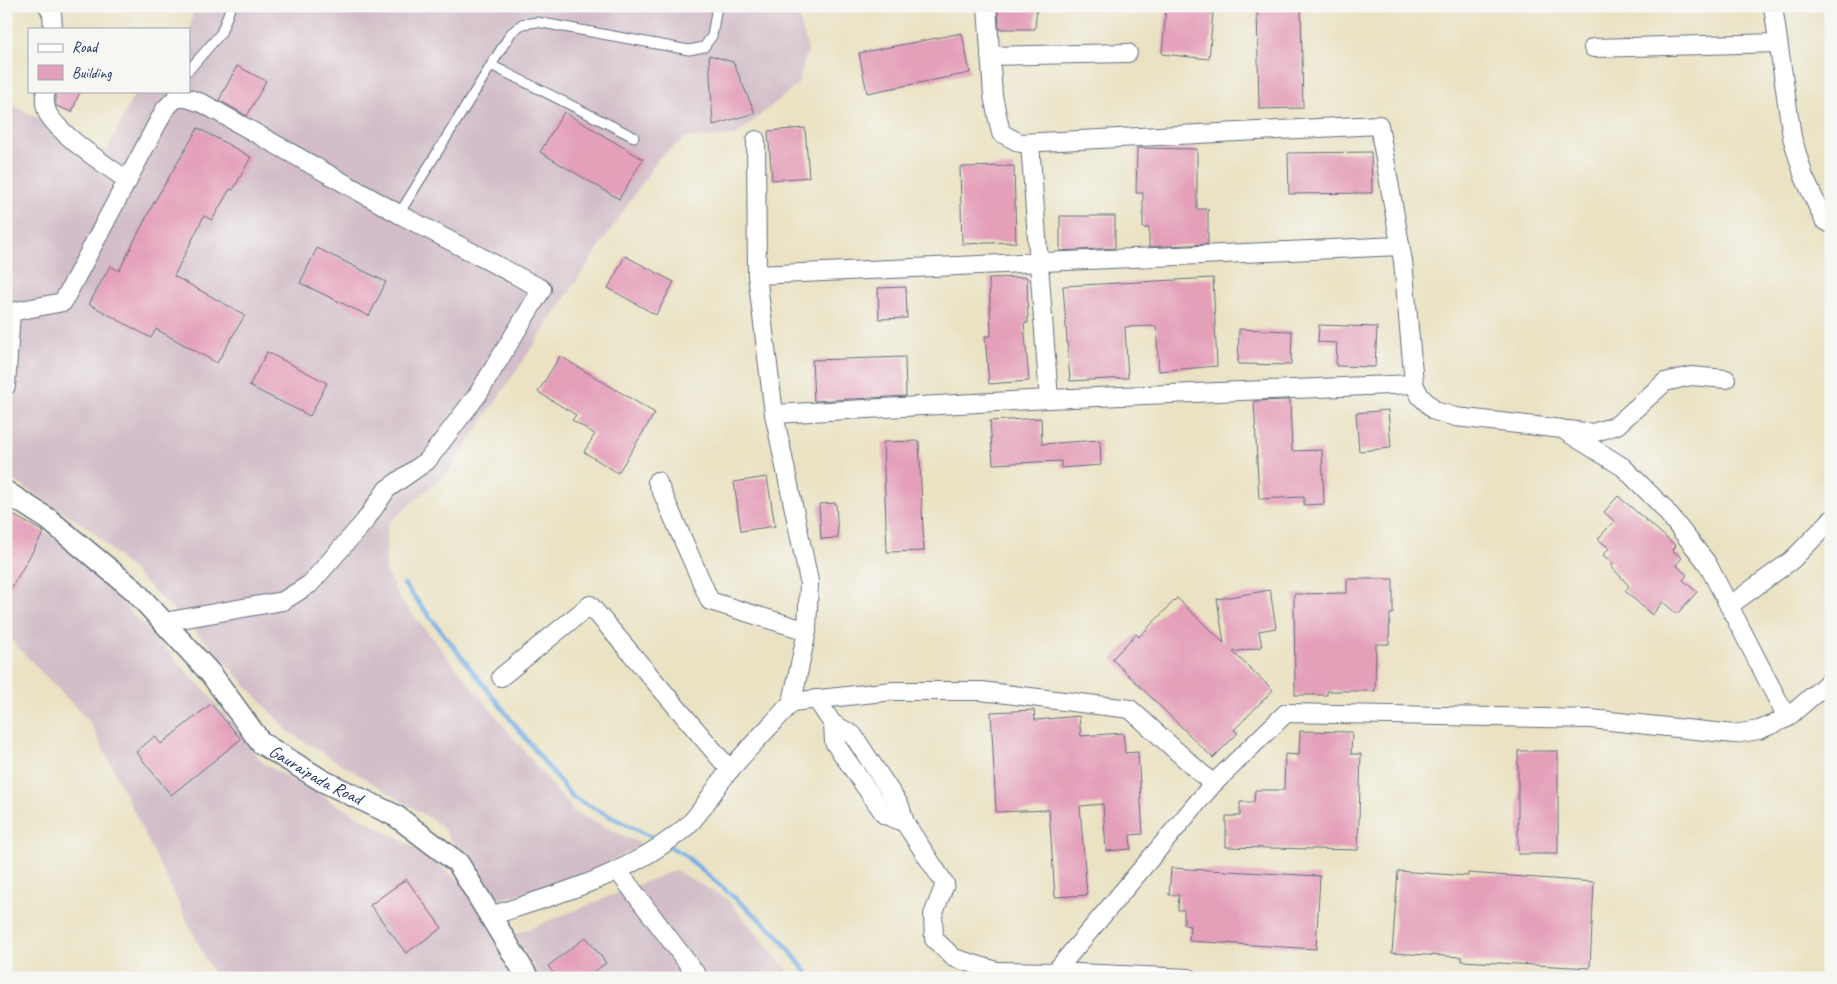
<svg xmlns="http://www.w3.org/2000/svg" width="1837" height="984" font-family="Caveat,sans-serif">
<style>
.industrial{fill:#d2bdc8}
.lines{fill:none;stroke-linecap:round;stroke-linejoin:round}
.stream{stroke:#76aee5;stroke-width:4.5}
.building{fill:#e49fb9}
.service-casing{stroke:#636e81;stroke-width:11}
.minor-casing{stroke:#636e81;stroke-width:20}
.tertiary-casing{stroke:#636e81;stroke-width:24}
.service{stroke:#fff;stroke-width:9}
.minor{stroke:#fff;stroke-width:18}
.tertiary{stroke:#fff;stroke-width:21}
.labels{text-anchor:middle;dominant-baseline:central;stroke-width:4.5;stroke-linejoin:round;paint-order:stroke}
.street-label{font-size:18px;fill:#1b2f5e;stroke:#f6f6f2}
</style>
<rect width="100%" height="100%" fill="#f6f6f2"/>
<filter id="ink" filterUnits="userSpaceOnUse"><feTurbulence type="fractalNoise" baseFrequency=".02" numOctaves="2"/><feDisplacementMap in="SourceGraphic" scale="10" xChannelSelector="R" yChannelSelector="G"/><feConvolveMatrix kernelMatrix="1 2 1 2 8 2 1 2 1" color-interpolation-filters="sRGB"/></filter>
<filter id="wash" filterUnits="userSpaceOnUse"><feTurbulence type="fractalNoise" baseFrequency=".0096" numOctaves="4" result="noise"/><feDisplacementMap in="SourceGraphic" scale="20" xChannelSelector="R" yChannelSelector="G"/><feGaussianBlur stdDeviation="1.12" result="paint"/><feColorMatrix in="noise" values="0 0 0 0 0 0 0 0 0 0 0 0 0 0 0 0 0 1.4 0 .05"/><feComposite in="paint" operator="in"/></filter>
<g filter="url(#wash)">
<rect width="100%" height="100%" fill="#eae2c2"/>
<g class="industrial">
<path d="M193,6h603l12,44 -10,34 -63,52 -51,2 -25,20 -210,313 -61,53 -3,46 15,29 174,213 69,33 -74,36 -77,20 -51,-76 -152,-93 -82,-89 -117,-114 -77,-49 -7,-2v-358l8,-14 92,46 30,-61h53v-53z"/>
<path d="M6,514l59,28 143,152 56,70 155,86 42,32 60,96h-306l-125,-256 -84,-87z"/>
<path d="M675,870l52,29 67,79h-253l-27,-43z"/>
</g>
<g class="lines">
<g class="stream">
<path d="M404,584l168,213 87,44"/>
<path d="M668,846l14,7 94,80 35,45"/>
</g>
</g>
<g id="blocks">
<g class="building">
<path d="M998,6h39l-2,23h-36z"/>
<path d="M1257,6h44l2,102 -44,1z"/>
<path d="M1166,9l47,4 -4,46 -47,-5z"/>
<path d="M962,33l8,40 -103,20 -8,-40z"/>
<path d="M709,55l24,7 22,51 -42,12z"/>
<path d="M237,66l29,15 -19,35 -28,-16z"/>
<path d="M56,91h24l-8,21 -16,-6z"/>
<path d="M564,112l79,47 -24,40 -79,-47z"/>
<path d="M198,128l53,29 -18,33 -3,-1 -18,31 -8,-4 -30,60 71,39 -28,48 -61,-34 -5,9 -62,-34 21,-38 9,5 34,-67z"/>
<path d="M805,128l4,49 -37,3 -4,-49z"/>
<path d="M1137,148l60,1v60h11v35l-59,3v-19h-6v-35h-7z"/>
<path d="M1371,152l1,41 -83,1 -1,-41z"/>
<path d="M1014,166l2,76 -54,2 -2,-77z"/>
<path d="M1060,216h55v32l-55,3z"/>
<path d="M317,248l69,34 -17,34 -69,-33z"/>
<path d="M625,256l49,26 -18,33 -48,-27z"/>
<path d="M1027,277l1,46h-4l5,58 -40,3 -4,-48h6l-2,-58z"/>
<path d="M1213,278l4,88 -58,5 -3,-45 -31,1 3,51 -58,3 -7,-95z"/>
<path d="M906,287l1,31 -28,1 -1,-31z"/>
<path d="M1319,325l58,2 -2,40 -39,-1 1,-23 -19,-1z"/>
<path d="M1239,329l53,2 -1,34 -53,-1z"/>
<path d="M267,352l60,31 -17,33 -61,-30z"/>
<path d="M560,356l95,57 -37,60 -34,-21 11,-18 -23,-14 4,-5 -38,-23z"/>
<path d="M905,357l1,39 -92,5 -2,-41z"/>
<path d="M1290,400l2,51 30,-1 2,54 -20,1v-8l-45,2 -5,-98z"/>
<path d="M1388,410l3,38 -32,3 -3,-38z"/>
<path d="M1041,418l1,26 58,-4 1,25 -40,3v-7l-68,3 -3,-43z"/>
<path d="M919,441l5,110 -37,1 -4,-110z"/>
<path d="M767,477l8,49 -34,5 -7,-49z"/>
<path d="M1618,496l58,50 -4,4 10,8 -6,7 11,10 -4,5 14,12 -20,22 -14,-12 -11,13 -27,-24 4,-5 -18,-20 3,-2 -11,-9 6,-7 -11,-9 16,-18 -10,-9z"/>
<path d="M836,503l2,35 -17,1 -2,-35z"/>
<path d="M6,511l38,21 -38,65z"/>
<path d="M1347,579h46v35h-3l-1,30h-13l-1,47h-48v4h-32l-1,-101 53,-1z"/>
<path d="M1270,590l6,38 -17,3 3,16 -29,5 40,38 -39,40 4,3 -25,25 -101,-99 24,-25 3,3 38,-39 47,45 -7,-44z"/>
<path d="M211,704l30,35 -70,56 -35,-43 19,-16 6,8z"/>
<path d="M1034,710l1,10 44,-4 2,20 42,-3 2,20 13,-1 5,82 -13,1 1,14 -25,2 -3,-47 -23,2 7,89 -32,2 -6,-87 -53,2 -5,-100z"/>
<path d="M1300,731l52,1 -1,22h10l-3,96 -132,-3v-31h14v-14h14l1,-12h29l1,-36 14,1z"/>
<rect x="1518" y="751" width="40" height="103"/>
<path d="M1171,868l149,8 -4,73 -127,-8 1,-15 -6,-1v-15h-6l1,-15h-10z"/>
<path d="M1398,871l70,5v-3l126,9 -4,86 -128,-7v-4l-70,-4z"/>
<path d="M406,879l36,49 -36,25 -36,-48z"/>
<path d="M586,937l20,26 -20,15h-29l-9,-12z"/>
</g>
</g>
</g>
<g filter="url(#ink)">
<use href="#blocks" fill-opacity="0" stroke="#636e81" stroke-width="1"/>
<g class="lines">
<g class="service-casing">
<g id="service">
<path d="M491,65l143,72"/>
<path d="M189,70l32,-37 10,-27"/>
<path d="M399,214l112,-181 11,-9 15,-2 152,28 15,-3 8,-11 5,-30"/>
</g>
</g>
<g class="minor-casing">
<g id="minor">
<path d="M48,6l4,8 1,15"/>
<path d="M987,6l6,90 8,37 19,10 359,-18 24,136 11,123 6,12 15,15 21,6 106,12 61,38 39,39 45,57 80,155"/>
<path d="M1773,6l19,131 12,40 20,43 7,4"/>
<path d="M1593,48l185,-5"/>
<path d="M990,56l138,-3"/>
<path d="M46,91c-2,7 -1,16 2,23 15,24 57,50 80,67"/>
<path d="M756,140l1,135"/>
<path d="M1030,143l19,256"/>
<path d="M6,386l5,-74 52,-10 102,-193 11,-11h11l17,6 195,110 143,75 -64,105 -51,67 -40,28 -22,32 -55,63 -27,17 -119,21"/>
<path d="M774,414l275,-15 365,-15"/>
<path d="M1568,430l25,3 24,-8 48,-43 26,-6 35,3"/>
<path d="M657,481l53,120 97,30"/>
<path d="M1729,606l63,-46 39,-40"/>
<path d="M501,677l89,-72 140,165"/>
<path d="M816,699l17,25 1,18 51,73 20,8 40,61 -12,31 1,24 20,19 43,13 2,7"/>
<path d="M792,702l15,-71 2,-50 -35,-167 -17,-139 643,-29"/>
<path d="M833,724l20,11 47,71 5,17"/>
<path d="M618,871l81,107"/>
<path d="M490,916c69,-22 139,-41 196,-89 15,-13 26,-35 39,-51 21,-26 45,-49 67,-74l101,-11h88l149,18 83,75 73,-71 305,6 143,15 25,-4 28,-12 44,-38"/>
<path d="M997,971l58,1"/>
<path d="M1189,978l-134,-6 158,-188"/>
</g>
</g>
<g class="tertiary-casing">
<g id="tertiary">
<path id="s1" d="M6,492l42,27 86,71 77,84 50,69 62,38 73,35 62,47 70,115"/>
</g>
</g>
<use href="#service" class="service"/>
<use href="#minor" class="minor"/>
<use href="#tertiary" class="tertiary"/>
</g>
</g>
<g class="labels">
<g class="street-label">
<text stroke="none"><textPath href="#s1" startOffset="424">Gauraipada Road</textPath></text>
</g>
</g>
<rect width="1837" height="984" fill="none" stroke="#f6f6f2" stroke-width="25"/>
<rect x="28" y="28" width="162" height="65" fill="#f6f6f2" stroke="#9ea6b7"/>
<rect x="38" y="44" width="25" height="8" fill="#ffffff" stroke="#9ea6b7"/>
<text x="72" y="52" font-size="15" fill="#1b2f5e">Road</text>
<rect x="38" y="65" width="25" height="15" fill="#e49fb9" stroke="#9ea6b7"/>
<text x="72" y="78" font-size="15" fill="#1b2f5e">Building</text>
</svg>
